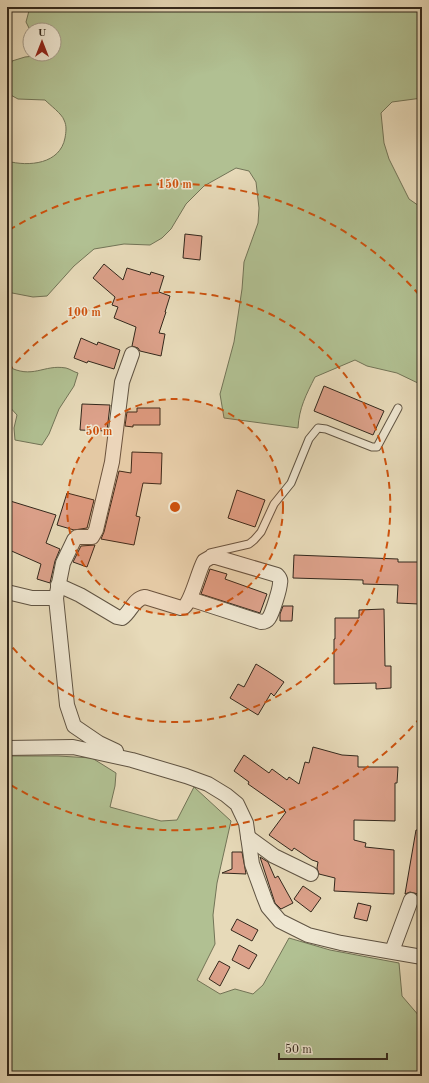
<svg xmlns="http://www.w3.org/2000/svg" width="429" height="1083" font-family="'Old Standard TT',serif">
<style>
.green{fill:#b1c092;stroke:#727457}
.building{fill:#dca18a;stroke:#33281c}
.lines{fill:none;stroke-linecap:round;stroke-linejoin:round}
.service-casing{stroke:#605443;stroke-width:9}
.minor-casing{stroke:#605443;stroke-width:16}
.service{stroke:#efe7d2;stroke-width:7}
.minor{stroke:#efe7d2;stroke-width:14}
.ring{fill:none;stroke:#cd520e;stroke-width:2;stroke-dasharray:7 5}
.centre{fill:#cd520e;stroke:#efe7d2;stroke-width:2}
.ring-label{font-size:12px;text-anchor:middle;font-weight:bold;fill:#cd520e;stroke:#efe7d2;stroke-width:3;stroke-linejoin:round;paint-order:stroke}
</style>
<rect width="100%" height="100%" fill="#e7dab9"/>
<filter id="stains"><feTurbulence type="fractalNoise" baseFrequency=".005" numOctaves="4"/><feColorMatrix values="0 0 0 0 .2 0 0 0 0 .09 0 0 0 0 .02 0 0 0 .5 -.17"/></filter>
<radialGradient id="worn" r=".72"><stop offset=".6" stop-color="#630" stop-opacity="0"/><stop offset="1" stop-color="#630" stop-opacity=".3"/></radialGradient>
<g class="green">
<path d="M30,7h392v91l-30,4 -11,11 3,30 5,16 20,40 13,9v177l-25,-12 -30,-7 -12,-6 -40,17c-9,18 -16,31 -17,51l-74,-10 -4,-24 14,-52 8,-53 2,-27 14,-39 1,-15 -3,-26 -7,-11 -13,-3 -32,18 -18,18 -15,25 -9,9 -12,7 -26,-1 -30,5 -20,17 -27,30 -14,1 -26,-5v-131c22,6 53,3 58,-23 1,-6 2,-12 -1,-18 -2,-6 -14,-15 -19,-20l-27,-1 -11,-6v-9l5,-23 13,-4 29,-3 2,-12 -2,-2v-10h-24l-4,-8z"/>
<path d="M7,366c26,14 36,-2 59,2 4,1 8,4 12,5l-4,13 -15,23 -10,25 -7,11 -27,-5 -1,-12 3,-13 -10,-11z"/>
<path d="M7,756h51l34,2 24,15 -1,13 -5,21 51,14 16,-1 17,-33 37,34 -14,62 -4,32 2,29 -18,36 23,14 15,-5 18,5 10,-9 26,-47 41,12 69,13 3,33 18,21 2,4v55h-415z"/>
</g>
<g class="building">
<path d="M185,234l17,2 -2,24 -17,-2z"/>
<path d="M104,264l19,16 4,-12 23,7 1,-3 13,4 -5,16 11,4 -5,16h1l-7,21 6,1 -4,22 -21,-5 -2,-3 -6,-2 4,-19 -22,-9 4,-11 -6,-2 3,-8 -22,-19z"/>
<path d="M81,338l16,7 1,-3 22,8 -6,19 -26,-8 -1,2 -13,-5z"/>
<path d="M324,386l60,25 -11,24 -59,-24z"/>
<path d="M82,404l28,1 -3,26 -27,-1z"/>
<path d="M137,408h23v17h-27v2l-8,-1 2,-14h10z"/>
<path d="M132,452l30,1 -1,31 -18,-1 -7,33 4,1 -6,28 -33,-6 3,-7 15,-61 12,2z"/>
<path d="M237,490l28,10 -10,27 -27,-9z"/>
<path d="M67,493l27,7 -7,28 -13,2 -17,-5z"/>
<path d="M7,500l49,15 -10,28 14,6 -5,12 -5,22 -13,-4 4,-15 -34,-15z"/>
<path d="M95,545l-8,22 -14,-5 8,-16z"/>
<path d="M294,555l104,4v3h24v26h-3v16l-22,-1 1,-18 -35,-1v-4l-70,-2z"/>
<path d="M210,569l17,5 -2,5 42,15 -7,19 -59,-19z"/>
<path d="M283,606h10l-1,15h-12v-7z"/>
<path d="M384,609l1,57h6v22l-15,1v-6l-42,1v-45h1v-21h24v-8z"/>
<path d="M256,664l13,8 15,10 -10,14 -3,-3 -13,22 -28,-17 8,-14 6,3z"/>
<path d="M313,747l29,8 16,1v11h40l-1,16h-2v38l-41,-1v20l12,3 -1,4 29,3v44l-60,-3 1,-13 -16,-4 -2,-6 1,-6 -6,-2 -18,-12 -2,3 -23,-16 17,-23 -2,-1 1,-1 -37,-26 1,-2 -15,-11 10,-16 25,18 3,-4 15,11 2,-3 10,7 6,-22 4,1z"/>
<path d="M416,830h6v65l-12,-3 -5,2z"/>
<path d="M232,852h10l4,22 -24,-1 10,-4z"/>
<path d="M260,857l8,5 7,16 3,-2 15,27 -12,6 -6,-6z"/>
<path d="M303,886l18,12 -10,14 -17,-13z"/>
<path d="M358,903l13,3 -4,15 -13,-3z"/>
<path d="M237,919l21,11 -6,11 -21,-11z"/>
<path d="M239,945l18,10 -8,14 -17,-9z"/>
<path d="M219,961l11,6 -10,19 -11,-7z"/>
</g>
<g class="lines">
<g class="service-casing">
<path id="service" d="M210,553l39,-9 5,-4 7,-8 13,-28 17,-21 18,-44 9,-11 8,1 46,18h5l21,-39"/>
</g>
<g class="minor-casing">
<g id="minor">
<path d="M58,585l22,10 37,22 5,1c9,-6 11,-19 23,-21l36,11 3,-1c8,-7 14,-35 20,-46l7,-4h5l61,18c3,3 4,5 3,8 0,6 -8,31 -11,35 -2,3 -5,4 -8,4l-71,-23"/>
<path d="M7,592l25,6h24l11,107 7,21 25,17 17,8"/>
<path d="M56,598l7,-35 11,-23 3,-3h15l4,-7 16,-68 10,-80 10,-28"/>
<path d="M7,748l66,-1 59,13 54,16 22,8 18,11 11,9 9,19 6,41 12,33 4,10 12,14 28,14 33,8 81,14"/>
<path d="M248,837l26,19 37,18"/>
<path d="M392,951l19,-51"/>
</g>
</g>
<use href="#service" class="service"/>
<use href="#minor" class="minor"/>
</g>
<circle cx="175" cy="507" r="108" fill="#cd520e" fill-opacity=".12"/>
<g class="ring">
<circle cx="175" cy="507" r="108"/>
<path d="M8 372A215 215 0 1 1 8 642"/>
<path d="M421 717A323 323 0 0 1 9 784M9 230A323 323 0 0 1 421 297"/>
</g>
<circle cx="175" cy="507" r="6" class="centre"/>
<g class="ring-label">
<text x="175" y="188">150 m</text>
<text x="84" y="316">100 m</text>
<text x="99" y="435">50 m</text>
</g>
<rect width="429" height="1083" fill="none" stroke="#e7dab9" stroke-width="24"/>
<rect x="8" y="8" width="413" height="1067" fill="none" stroke="#33281c" stroke-width="2"/>
<rect x="12" y="12" width="405" height="1059" fill="none" stroke="#33281c"/>
<g transform="translate(42 42)"><circle r="19" fill="#efe7d2" stroke="#a49b89"/>
<path d="M0-3L7 15L0 10L-7 15Z" fill="#8f2418"/>
<text y="-6" font-size="11" font-weight="bold" text-anchor="middle" fill="#33281c">U</text>
</g>
<path d="M279 1053v6h108v-6" fill="none" stroke="#33281c" stroke-width="2"/>
<text x="285" y="1053" font-size="12" fill="#33281c" stroke="#efe7d2" stroke-width="3" paint-order="stroke">50 m</text>
<rect width="100%" height="100%" filter="url(#stains)"/>
<rect width="100%" height="100%" fill="url(#worn)"/>
</svg>
